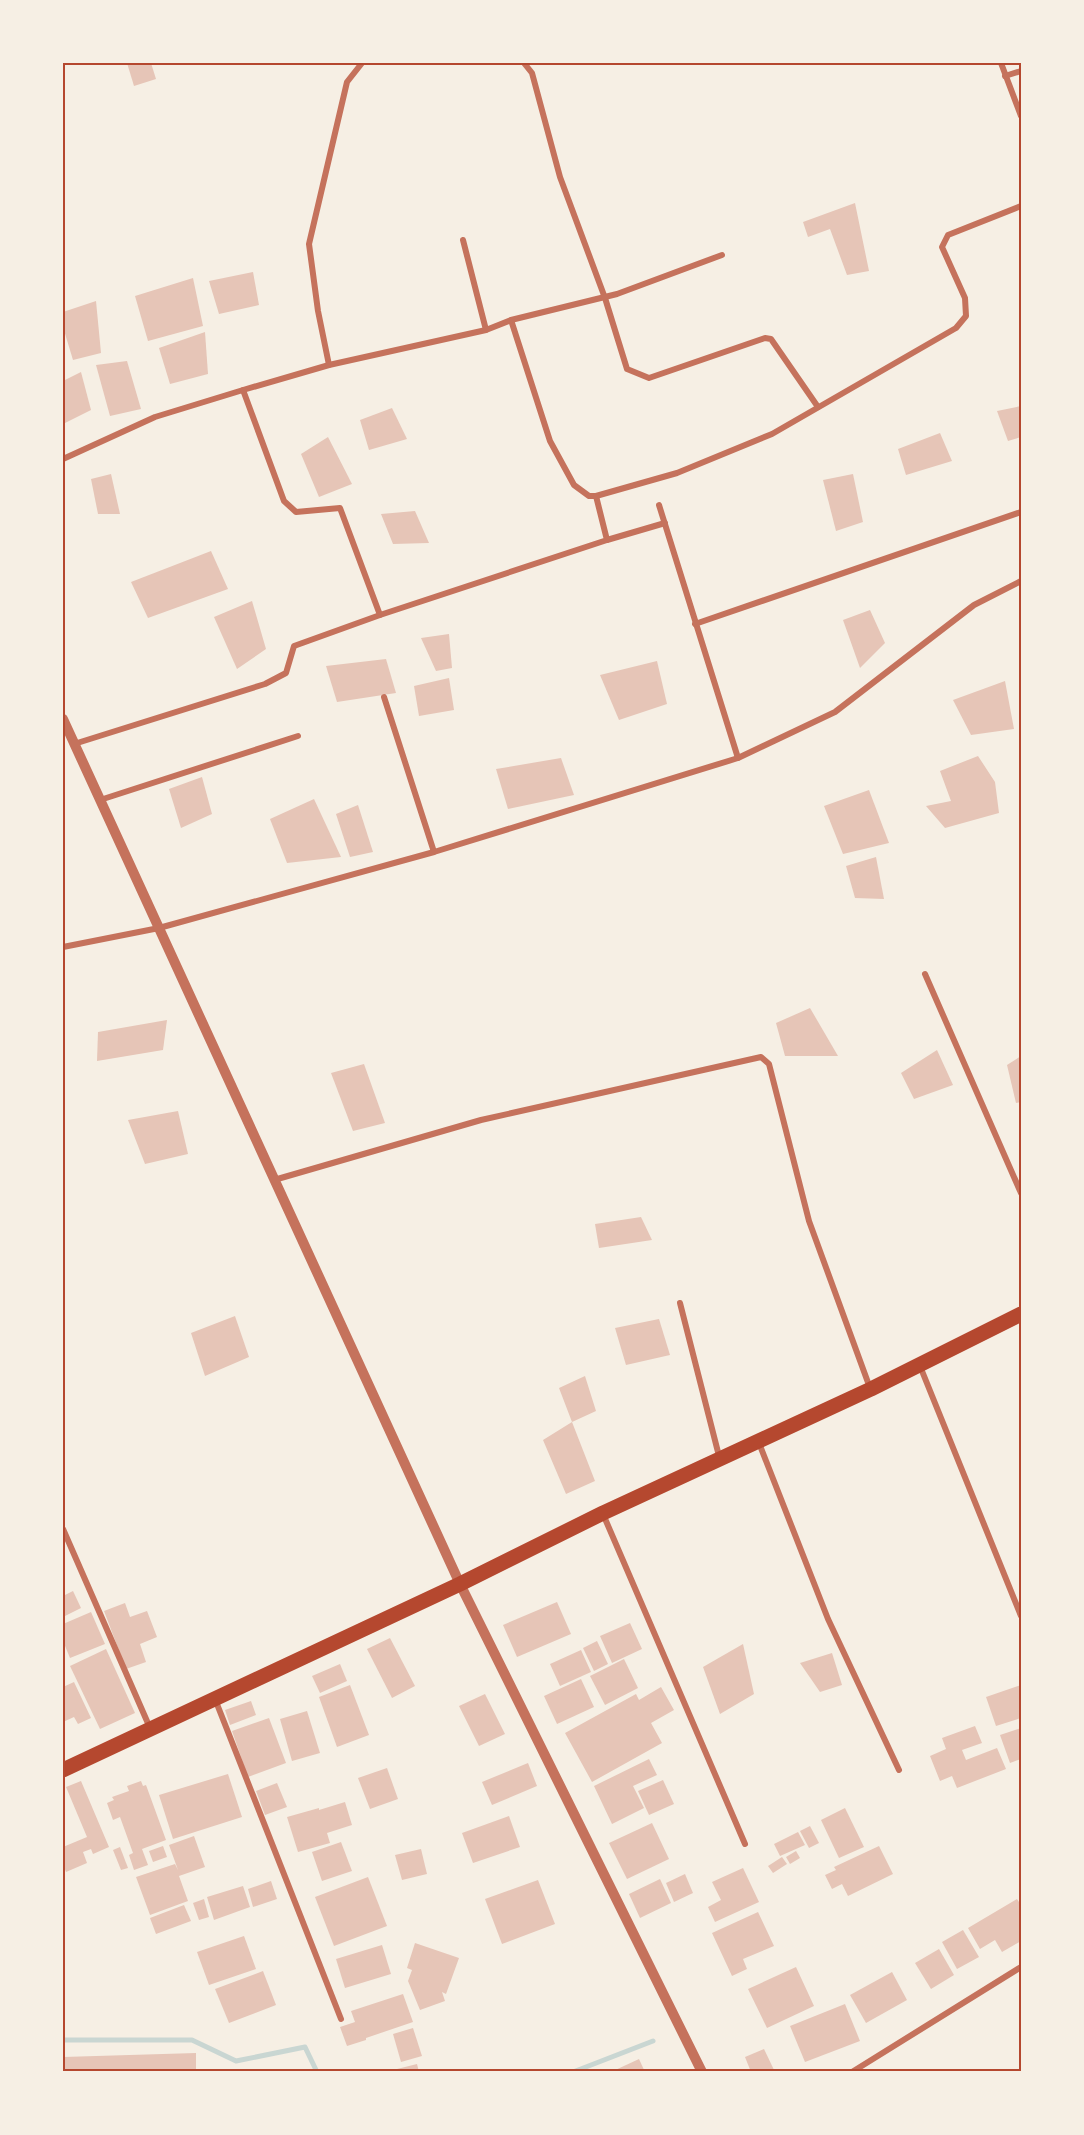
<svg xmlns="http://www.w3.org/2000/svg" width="1084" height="2135" font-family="Cabin,sans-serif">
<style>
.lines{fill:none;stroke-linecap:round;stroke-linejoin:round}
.stream{stroke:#c9d6d2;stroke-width:5}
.building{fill:#e6c5b7}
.minor{stroke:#c5725c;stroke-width:6}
.tertiary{stroke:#c5725c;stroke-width:10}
.primary{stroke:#b5482f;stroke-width:15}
.neatline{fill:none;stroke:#b5482f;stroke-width:2}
</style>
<rect width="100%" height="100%" fill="#f6efe4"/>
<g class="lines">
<g class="stream">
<path d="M63,2040h129l44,21 69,-14 12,25"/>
<path d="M573,2072l80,-31"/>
</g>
</g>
<g class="building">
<path d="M127,63h24l5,16 -22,7z"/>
<path d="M855,203l14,68 -22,4 -17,-46 -22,8 -5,-15z"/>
<path d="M253,272l6,33 -40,9 -10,-33z"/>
<path d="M193,278l10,48 -55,15 -13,-45z"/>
<path d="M96,301l5,52 -28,7 -10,-33v-15z"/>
<path d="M205,332l3,42 -38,10 -11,-36z"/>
<path d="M127,361l14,48 -31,7 -14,-51z"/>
<path d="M81,372l10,38 -28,14v-43z"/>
<path d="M1021,406v31l-13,4 -11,-30z"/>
<path d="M392,408l15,31 -38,11 -9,-30z"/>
<path d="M940,433l12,28 -46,14 -8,-26z"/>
<path d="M328,437l24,47 -33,13 -18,-43z"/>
<path d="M111,474l9,40h-22l-7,-35z"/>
<path d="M853,474l10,48 -27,9 -13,-51z"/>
<path d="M415,511l14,32 -36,1 -12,-30z"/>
<path d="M211,551l17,38 -80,29 -17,-36z"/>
<path d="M252,601l14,48 -29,20 -23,-52z"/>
<path d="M870,610l15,33 -25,25 -17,-48z"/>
<path d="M449,634l3,34 -16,3 -15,-33z"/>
<path d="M386,659l10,34 -59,9 -11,-36z"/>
<path d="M657,661l10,43 -48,16 -19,-45z"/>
<path d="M449,678l5,32 -35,6 -5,-30z"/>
<path d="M1005,681l9,48 -43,6 -18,-35z"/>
<path d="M978,756l17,26 4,31 -54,15 -19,-22 25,-5 -11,-30z"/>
<path d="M561,758l13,37 -66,14 -12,-40z"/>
<path d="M202,777l10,37 -31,14 -12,-39z"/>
<path d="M869,790l20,53 -46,11 -19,-48z"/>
<path d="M314,799l27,58 -54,6 -17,-44z"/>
<path d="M358,805l15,47 -23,5 -14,-43z"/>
<path d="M876,857l8,42 -29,-1 -9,-32z"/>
<path d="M810,1008l28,48h-53l-9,-33z"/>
<path d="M167,1020l-4,30 -66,11 1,-29z"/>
<path d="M937,1050l16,35 -39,14 -13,-26z"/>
<path d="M1021,1056v46l-5,1 -9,-38z"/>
<path d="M364,1064l21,59 -32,8 -22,-58z"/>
<path d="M178,1111l10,43 -43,10 -17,-44z"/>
<path d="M641,1217l11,23 -53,8 -4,-24z"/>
<path d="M235,1316l14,41 -44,19 -14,-43z"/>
<path d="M659,1319l11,36 -44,10 -11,-37z"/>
<path d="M585,1376l11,35 -24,11 23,59 -29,13 -23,-54 29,-18 -13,-34z"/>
<path d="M73,1591l8,17 -18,9v-21z"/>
<path d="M557,1602l14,32 -54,23 -14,-32z"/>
<path d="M125,1603l5,14 17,-6 10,26 -17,7 6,18 -20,7 -22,-58z"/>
<path d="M91,1612l14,32 -35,14 -7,-17v-17z"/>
<path d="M630,1623l12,26 -30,14 -12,-27z"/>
<path d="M390,1638l25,48 -23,12 -25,-49z"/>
<path d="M597,1641l11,23 -14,7 -11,-23z"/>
<path d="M743,1644l11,50 -34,20 -17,-47z"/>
<path d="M106,1649l29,64 -35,16 -30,-63z"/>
<path d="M581,1650l10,22 -31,14 -10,-22z"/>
<path d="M832,1653l10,32 -22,7 -20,-29z"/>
<path d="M624,1659l14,29 -33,17 -15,-29z"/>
<path d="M340,1664l7,17 -27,12 -8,-17z"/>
<path d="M581,1679l13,28 -37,17 -13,-28z"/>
<path d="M74,1682l17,36 -13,6 -4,-7 -11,5v-35z"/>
<path d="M350,1685l19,50 -32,12 -18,-50z"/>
<path d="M1021,1685v33l-25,8 -10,-29z"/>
<path d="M661,1687l13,23 -23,13 11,20 -70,39 -27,-49 71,-39 3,6z"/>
<path d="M485,1694l20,40 -26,12 -20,-40z"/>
<path d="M251,1701l5,14 -26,10 -5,-15z"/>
<path d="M307,1711l13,42 -28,8 -12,-42z"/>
<path d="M269,1718l17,45 -38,14 -16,-46z"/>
<path d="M975,1726l7,17 -20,7 4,10 31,-12 9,21 -49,19 -5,-12 -12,5 -10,-25 16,-7 -4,-11z"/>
<path d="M1021,1728v31l-11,4 -10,-28z"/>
<path d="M649,1759l8,16 -24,11 11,22 -32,16 -18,-38z"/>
<path d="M528,1763l9,23 -45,19 -10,-23z"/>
<path d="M387,1768l11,31 -28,10 -12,-31z"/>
<path d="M228,1774l14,43 -69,22 -14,-44z"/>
<path d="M663,1780l11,24 -25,11 -11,-24z"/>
<path d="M81,1781l28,66 -16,7 -2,-5 -8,3 4,11 -21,9 -3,-8v-17l24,-10 -21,-50z"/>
<path d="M141,1781l2,5 3,-1 20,55 -24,9 6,16 -14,5 -5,-15 4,-2 -13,-36 -7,3 -6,-17 7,-3 -2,-3 17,-6 -2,-5z"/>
<path d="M277,1783l10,24 -22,8 -9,-24z"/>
<path d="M345,1802l7,23 -25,8 3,10 -32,9 -11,-35 32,-9v2z"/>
<path d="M845,1808l19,39 -25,11 -18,-38z"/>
<path d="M509,1816l11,31 -47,16 -11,-30z"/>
<path d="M652,1823l17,36 -42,20 -18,-36z"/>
<path d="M810,1826l9,17 -10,5 -9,-17z"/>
<path d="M798,1832l7,13 -25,11 -6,-12z"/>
<path d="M194,1836l11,31 -26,9 9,25 -38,14 -14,-38 39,-13 3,6 -9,-25z"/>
<path d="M341,1842l11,29 -30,10 -10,-29z"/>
<path d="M163,1846l4,11 -14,5 -4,-11z"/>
<path d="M879,1846l14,28 -45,22 -6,-12 -10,5 -7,-14 11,-5 -2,-3z"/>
<path d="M120,1847l8,21 -7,2 -8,-20z"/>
<path d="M421,1849l6,25 -25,6 -7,-25z"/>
<path d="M796,1851l4,7 -10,6 -4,-7z"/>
<path d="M782,1857l5,7 -14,9 -5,-7z"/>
<path d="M743,1868l16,34 -44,20 -7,-15 13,-7 -9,-18z"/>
<path d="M685,1874l8,19 -19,9 -8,-19z"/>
<path d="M368,1877l19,49 -53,20 -19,-49z"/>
<path d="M660,1879l11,24 -31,15 -11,-24z"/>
<path d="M538,1880l17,44 -53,20 -17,-45z"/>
<path d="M271,1881l6,18 -24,8 -5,-18z"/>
<path d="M243,1886l7,21 -36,13 -7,-23z"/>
<path d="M204,1899l5,18 -10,3 -6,-17z"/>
<path d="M1017,1899l4,6v36l-19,11 -7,-12 -15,9 -12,-21z"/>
<path d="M184,1905l7,16 -35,13 -6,-16z"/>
<path d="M758,1912l16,34 -31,13 4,10 -15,7 -20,-43z"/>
<path d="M963,1930l16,27 -22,12 -15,-27z"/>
<path d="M244,1936l12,33 -47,16 -12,-33z"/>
<path d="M415,1943l44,15 -13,36 -4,-2 3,9 -25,9 -12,-29 4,-11 -5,-2z"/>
<path d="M382,1945l9,29 -46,14 -9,-29z"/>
<path d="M939,1949l15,26 -23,14 -16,-26z"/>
<path d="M796,1967l18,39 -47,22 -19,-39z"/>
<path d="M263,1971l13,34 -47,18 -14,-34z"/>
<path d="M892,1972l15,28 -41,23 -16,-28z"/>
<path d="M403,1994l10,28 -47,16v2l-19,6 -7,-19 15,-5 -4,-11z"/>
<path d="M845,2004l15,37 -55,21 -15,-36z"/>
<path d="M413,2028l9,28 -21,6 -8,-28z"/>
<path d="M764,2049l11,23h-24l-6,-15z"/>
<path d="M196,2053v19h-133v-15z"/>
<path d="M639,2059l6,13h-34z"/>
<path d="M417,2064l2,8h-30v-1z"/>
</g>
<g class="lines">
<g class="minor">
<path d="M524,63l8,10 28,104 45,121 22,71 22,9 116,-40 6,1 47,68"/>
<path d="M1001,63l20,53"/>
<path d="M1005,76l16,-5"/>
<path d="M463,240l23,90"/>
<path d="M511,320l39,121 24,44 15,11h7l81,-23 95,-39 184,-106 10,-12 -1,-18 -23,-51 6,-12 73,-29"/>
<path d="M329,365l-11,-54 -9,-67 38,-162 15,-19"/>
<path d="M243,390l41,111 12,11 44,-4 40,107"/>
<path d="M63,459l92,-42 88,-27 86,-25 157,-35 25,-10 106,-26 105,-39"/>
<path d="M659,505l79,253"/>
<path d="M607,540l58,-17"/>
<path d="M695,624l326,-112"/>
<path d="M384,697l50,155"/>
<path d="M74,744l191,-60 21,-11 8,-27 86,-31 227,-75 -11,-44"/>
<path d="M100,800l198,-64"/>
<path d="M63,947l96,-19 275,-76 304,-94 97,-46 139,-107 47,-24"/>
<path d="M925,974l96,219"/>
<path d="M274,1180l207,-60 280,-63 8,7 40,157 61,167"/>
<path d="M680,1303l40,157"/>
<path d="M920,1366l101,250"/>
<path d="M759,1443l69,176 71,151"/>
<path d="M603,1514l142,330"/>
<path d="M63,1529l87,199"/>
<path d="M215,1699l126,320"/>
<path d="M852,2072l169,-105"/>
</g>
<path class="tertiary" d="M63,719l397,865 242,488"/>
<path class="primary" d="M63,1770l397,-186 143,-71 268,-124 150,-75"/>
</g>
<rect width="1084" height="2135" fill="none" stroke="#f6efe4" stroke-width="129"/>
<rect x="64" y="64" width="956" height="2006" class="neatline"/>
</svg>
